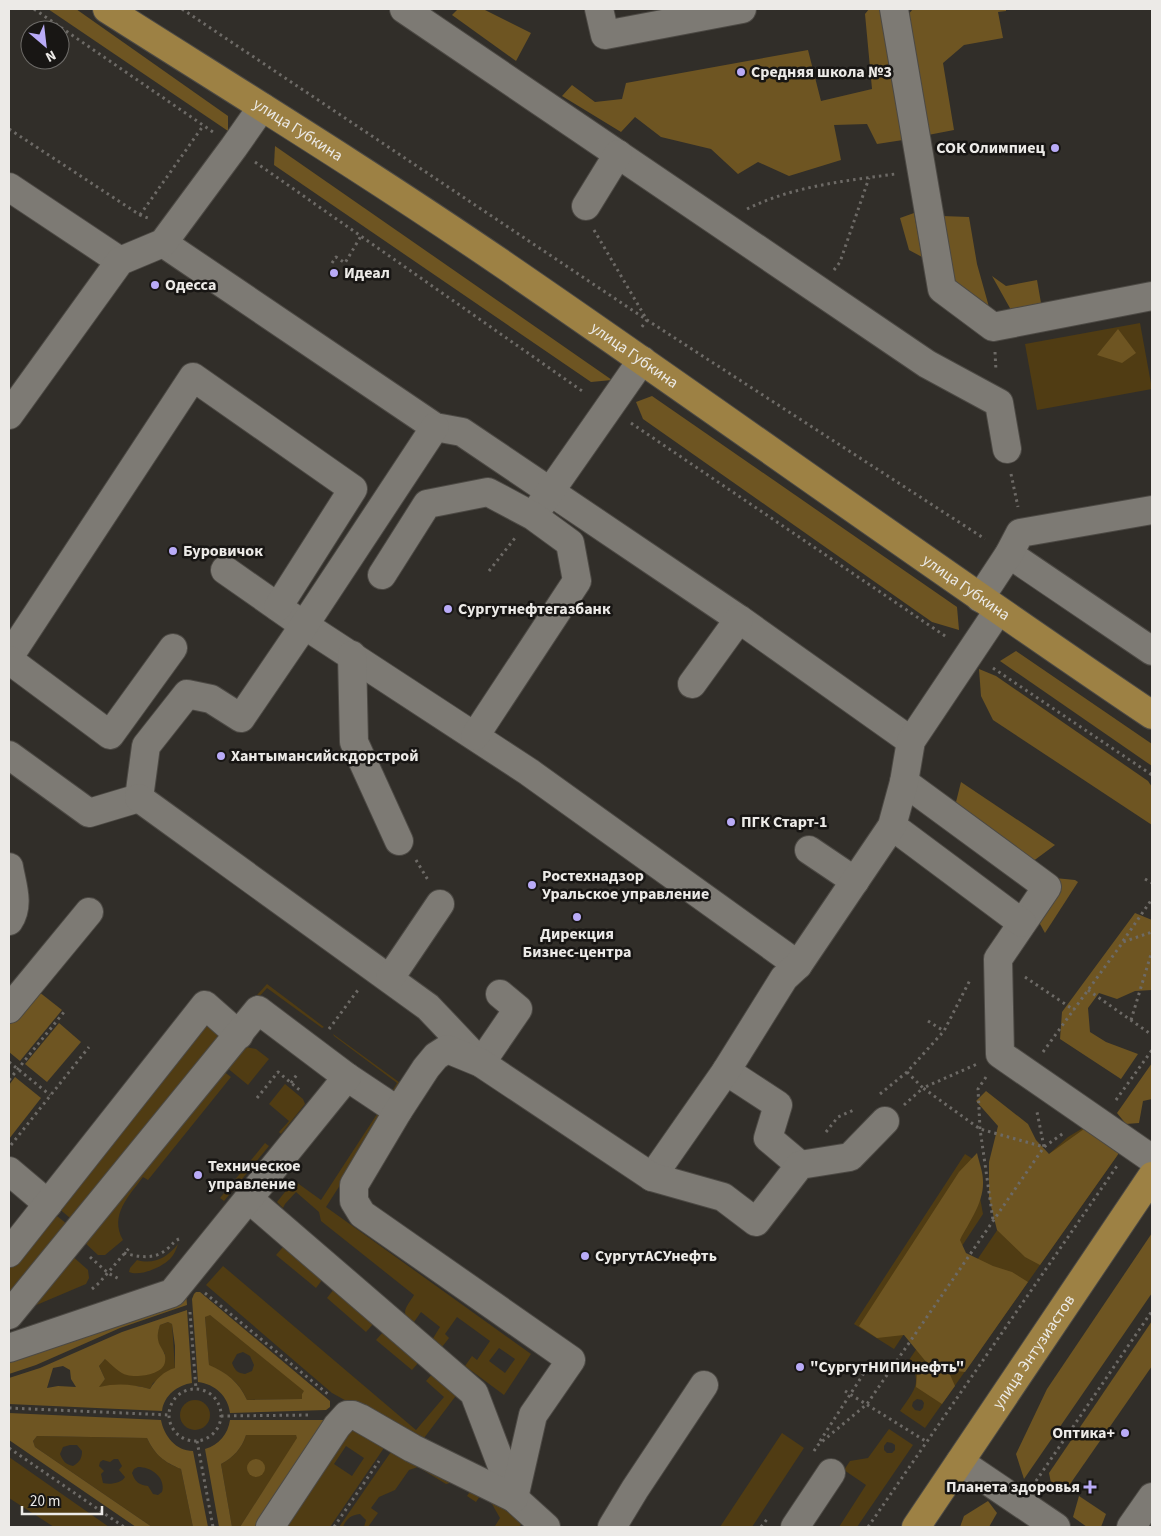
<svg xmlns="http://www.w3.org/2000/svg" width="1161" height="1536" font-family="'Source Sans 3',sans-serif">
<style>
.green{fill:#503c13;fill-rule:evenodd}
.forest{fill:#6e5522;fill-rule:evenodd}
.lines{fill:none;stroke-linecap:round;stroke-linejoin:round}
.minor-casing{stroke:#4c4944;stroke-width:30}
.major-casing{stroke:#4c4944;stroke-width:30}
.path{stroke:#6d6a66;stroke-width:3;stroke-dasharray:2.5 4;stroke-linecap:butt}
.minor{stroke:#7d7a74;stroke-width:28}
.major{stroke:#9d8144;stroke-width:28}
.poi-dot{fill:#b9abf7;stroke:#181614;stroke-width:2}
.labels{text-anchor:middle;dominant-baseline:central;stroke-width:5;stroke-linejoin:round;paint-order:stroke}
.poi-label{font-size:16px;font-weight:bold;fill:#eceae7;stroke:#181614;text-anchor:start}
.street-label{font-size:16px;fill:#eceae7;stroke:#181614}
</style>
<rect width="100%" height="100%" fill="#312e29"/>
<g class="green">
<path d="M1140,323l12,66 -115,21 -12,-66z"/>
<path d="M267,984l57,43 -2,1 -55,-40 -17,19 -3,-1z"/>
<path d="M207,1015l18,15 -149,193 -19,-16z"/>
<path d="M333,1034l70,51 -6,12 -6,-4 6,-10 -63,-47z"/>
<path d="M246,1047l10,2 13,10 -21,26 -22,-18 16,-18z"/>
<path d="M223,1071l8,6 -83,103 -5,-3c-14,19 -34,38 -20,63l-18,15h-7l-15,-14z"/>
<path d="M285,1084l18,15 2,5 -24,30 -2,-2 10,-11 -20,-17z"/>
<path d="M379,1111l6,4 -59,92 205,147 -27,41 -39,-29 7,-10 5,4 13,-19 -33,-24 -12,17 4,4 -7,9 -10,-7 8,-13 -19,-15 -9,13c-13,-13 -5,-18 2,-30l-93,-74 -2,-9 -23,-20 -11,12 -2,4 -6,-6 15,-19 4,-1 25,18zM499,1348l16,11 -10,14 -16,-12z"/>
<path d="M1088,1125l29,19 2,9 -194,275 -25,-17c14,-21 23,-27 9,-51l140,-206 19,-17zM917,1399l5,1 2,3 -1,5 -3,3 -5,-1 -3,-4 1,-4z"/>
<path d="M265,1143l4,3 -45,55 -4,-3z"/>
<path d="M965,1154l8,5 10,55 -89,135 -40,-25z"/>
<path d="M52,1212l20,16 -63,78v-38z"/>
<path d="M178,1244c-2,6 -4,11 -8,15 -8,8 -30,18 -41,13l1,-4 7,-8c17,5 31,-3 41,-16z"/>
<path d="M283,1247l39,33 -6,8 -40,-33z"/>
<path d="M71,1255l17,15 1,8 -3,6 -59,25z"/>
<path d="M223,1266l193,164 28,-33 -18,-16 7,-8 25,20 -37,49 -89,-49 -126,-108z"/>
<path d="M334,1289l40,34 -8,9 -39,-34z"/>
<path d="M209,1314l96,77 -3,3v5l-55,1c-7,-17 -21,-28 -38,-34l-4,-49zM243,1352l7,4 4,9 -2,6 -7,3c-7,-1 -10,-3 -13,-11l5,-9z"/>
<path d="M168,1322l4,2 3,44 -22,15 -3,6 -12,-3 -40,1 7,-8 -6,-13 6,-7 60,-5c-8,-12 -10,-15 -5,-29z"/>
<path d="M384,1331l35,31 -7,8 -36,-30z"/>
<circle cx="195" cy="1415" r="15"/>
<path d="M348,1427l40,15 -58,85h-53zM346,1446l18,12 -12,18 -18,-12z"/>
<path d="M889,1429l24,16 -56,82h-18l27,-42 -22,-15 6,-9 18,-3zM887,1442l5,1 3,2v5l-3,3h-5l-3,-3v-4z"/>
<path d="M782,1433l22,15 -52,79h-32z"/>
<path d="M246,1435h50l2,3 -58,89h-8l-11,-63c12,-6 21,-16 25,-29z"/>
<path d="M37,1436l110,2c7,16 18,25 34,31l12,58h-41l-117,-80 -2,-6zM70,1445h7l5,6c0,7 -2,11 -9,15 -8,-2 -10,-5 -13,-12l3,-7zM114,1459h4l4,7 -3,4 6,7c-3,6 -15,8 -22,6l-2,-9 3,-3 -5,-5 1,-4 3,-2 7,2zM138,1467c14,0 28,11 24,25l-4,3 -5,-1 -5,-8c-9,-1 -13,-4 -16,-13l2,-4z"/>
<path d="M395,1446l97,54 30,23 -3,4h-22l-2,-1 5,-8 -8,-14 -12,-8 -4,6 -9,-6 4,-6 -13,-9 -12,3 -28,-17 -9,3 -14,20 -16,7 -8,11 7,5 -10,14h-4l2,-7 -6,-6c-9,1 -14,5 -17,13h-4z"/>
<path d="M9,1457l100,70h-55l-45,-29z"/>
</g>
<g class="forest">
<path d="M48,9h28l152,107v15z"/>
<path d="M458,9h25l48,24 -15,28 -64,-46z"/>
<path d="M869,9h13l21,131 -26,4 -10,-20 -33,1 7,35 -52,16 -31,-14 -20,12 -27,-25 -50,-12 -26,-20 -14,15 -59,-36 10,-11 23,17 27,-3 4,-16 182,-33 13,51 51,-12 -7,-75z"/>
<path d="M913,9h93v2l-8,1 5,26 -39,7 -21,18 11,67 -26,5 -22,-118z"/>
<path d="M275,146l337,234 -21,2 -317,-217z"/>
<path d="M914,213l8,44 -13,-7 -9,-32z"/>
<path d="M942,216l27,1 8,47 12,43 -23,-9 -16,-23z"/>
<path d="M992,276l14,10 31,-6 4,23 -30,7z"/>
<path d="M1118,329l18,24 -14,10 -25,-8z"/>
<path d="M652,396l305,211 2,23 -27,-8 -289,-203 -7,-17z"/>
<path d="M1016,651l136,93v22l-152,-105z"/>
<path d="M979,669l17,7 152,105 4,6v38l-159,-105 -12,-24z"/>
<path d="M961,782l94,63 -23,17 -77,-56z"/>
<path d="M1055,878l20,2 3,2 -33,51 -10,-18z"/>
<path d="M1135,913l17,7v70l-17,1 -18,8 -18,-6 -11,15 2,24 16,10 32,12 -17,25 -61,-40 2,-27z"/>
<path d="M34,988l28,22 -42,51 -11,-9v-34z"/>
<path d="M59,1023l22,19 -34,40 -22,-18z"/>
<path d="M1152,1063v36l-9,2 -4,22 -13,1 -9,-11z"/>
<path d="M15,1077l26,21 -32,41v-54z"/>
<path d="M986,1091l42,33 8,16 13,14 35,-25 20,9 15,15 -79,112 -15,-8 -28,-27 -8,-32v-36l9,-36 -22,-25z"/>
<path d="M977,1153c2,9 6,19 6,28 1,22 -14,41 -23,59l6,13 27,13 19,6 16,10 -63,90 -17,-2 7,16 -13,18 -26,-17 1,-14 10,-10 -23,-28 -27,3 -18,-12 100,-154z"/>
<path d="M1152,1233v60l-128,186 -8,-25 31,-65z"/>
<path d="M186,1291l1,14 -67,23 -84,37 -27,9v-18z"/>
<path d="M196,1292h4l130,109v6l-4,3 -96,3c-2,-17 -15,-29 -32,-31l-6,-83 2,-5zM210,1315l94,76 -2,3v5l-55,1c-8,-18 -20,-27 -38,-35l-4,-48z"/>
<path d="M187,1310l5,73c-14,2 -28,12 -30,28l-153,-7v-26l31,-10 82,-36zM168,1322l4,2 3,22v22c-11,3 -19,11 -25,21 -18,-5 -33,-6 -51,-2l6,-8 -6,-13 6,-7c6,5 15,15 22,16 10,3 36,0 38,-13 3,-14 -13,-15 -5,-37zM63,1366l7,4 1,9 5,8 -18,-1 -11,2 6,-20z"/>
<path d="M1152,1321v45l-84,121 -16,1 -3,-15z"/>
<path d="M9,1413l152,7c3,16 15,31 32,31l15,76h-15l-12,-58c-17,-7 -26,-14 -34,-31l-110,-2 -4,5 2,6 117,80h-16l-127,-87z"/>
<path d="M230,1420h102l-70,107h-22l57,-89 -1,-3h-50c-4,13 -13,23 -25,29l11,63h-13l-14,-78c14,-4 23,-15 25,-29z"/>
<circle cx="256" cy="1468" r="9"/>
<path d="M1079,1496l27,18 -5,13h-14l-14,-10z"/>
<path d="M988,1501l9,12 -8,14h-29l4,-11z"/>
</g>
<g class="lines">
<g class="minor-casing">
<g id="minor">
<path d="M404,9l523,355 72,39 8,46"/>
<path d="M599,9l6,26 137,-26"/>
<path d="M894,9l48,280 51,38 159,-31"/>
<path d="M9,187l111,74"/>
<path d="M586,206l32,-52"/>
<path d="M163,243l272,184 27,5 277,187 172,122"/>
<path d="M9,415l111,-154 43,-18 71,-96 28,-40"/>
<path d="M540,506l102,-146"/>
<path d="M1009,554l143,97"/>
<path d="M225,570l67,47 237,155 269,193"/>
<path d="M382,575l45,-71 61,-12 45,24 37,27 7,38 -102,155"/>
<path d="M980,598l29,-44 11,-21 132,-23"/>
<path d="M352,655l2,87 45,99"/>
<path d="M9,657l184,-280 160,112 -75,118"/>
<path d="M9,660l101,75 63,-87"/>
<path d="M692,684l47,-65"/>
<path d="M9,755l80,58 50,-15"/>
<path d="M904,782l143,105 -49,72 2,95 152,105"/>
<path d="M139,798l7,-52 41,-52 24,5 30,19 64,-94 130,-197"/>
<path d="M139,798l289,209 53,56 37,-54 -18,-15"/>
<path d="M892,826l130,97"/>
<path d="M809,850l46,31"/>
<path d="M9,867c3,18 11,38 0,54"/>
<path d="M390,978l50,-74"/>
<path d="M9,1009l80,-97"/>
<path d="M726,1071l52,34 -10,33 32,27"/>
<path d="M347,1077l51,34"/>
<path d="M9,1171l39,33"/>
<path d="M652,1177l74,-106 58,-93 14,-13 94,-139 12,-44 7,-41 87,-130"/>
<path d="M249,1199l225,194 40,105 32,29"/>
<path d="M9,1253l196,-248 34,30"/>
<path d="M9,1315l249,-305 89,67 -175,216 -163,55"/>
<path d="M960,1462l96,65"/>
<path d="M270,1527l67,-101 10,-11h6l7,3 52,30 102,50 19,-83 38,-55 -209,-146 -8,-13v-16l44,-74 28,-43 10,-12 11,-7 34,14 171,114 71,20 33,25 44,-57 50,-8 35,-36"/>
<path d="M612,1527l23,-38 69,-104"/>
<path d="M795,1527l36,-54"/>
<path d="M1131,1527l21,-30"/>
</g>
</g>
<g class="major-casing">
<g id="major">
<path id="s1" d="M107,9c134,85 269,168 400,258 216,148 428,302 645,448"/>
<path id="s2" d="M916,1527l236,-351"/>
</g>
</g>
<g class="path">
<path d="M34,9l179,123"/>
<path d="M182,9l465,311 338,219"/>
<path d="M9,129l131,86 8,3"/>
<path d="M255,162l330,231"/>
<path d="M747,209c46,-23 98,-28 148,-35"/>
<path d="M140,215l63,-89"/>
<path d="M594,230l53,90 -6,8"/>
<path d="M332,263l4,-6 9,6 16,-27"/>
<path d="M834,270l6,-8 29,-84"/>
<path d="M995,352l1,19"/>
<path d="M631,423l317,215"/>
<path d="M1011,474l7,33"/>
<path d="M489,571l26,-33"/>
<path d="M993,668l159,107"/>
<path d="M416,860l12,20"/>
<path d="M1145,879l7,4"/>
<path d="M1123,941l29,-42"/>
<path d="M1025,977l49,33"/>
<path d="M1088,990l64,45"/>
<path d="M1131,1020l21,-69"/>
<path d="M928,1021l16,10"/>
<path d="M329,1029l29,-39"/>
<path d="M1043,1052l80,-110 29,-10"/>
<path d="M9,1062l41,33"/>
<path d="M907,1072l16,16 54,-24"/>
<path d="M986,1077l-8,12 2,40 13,91"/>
<path d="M9,1080l55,-68"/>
<path d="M291,1083l7,-10"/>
<path d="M880,1094l27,-22 37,-41 27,-53"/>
<path d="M257,1098l21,-26 24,20"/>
<path d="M1116,1100l36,-50"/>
<path d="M904,1105l19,-17 57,41 64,18 -7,-35"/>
<path d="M826,1132l12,-15 18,-8"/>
<path d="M11,1145l78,-98"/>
<path d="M124,1253c14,4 31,7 43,-4 5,-4 7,-8 12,-10"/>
<path d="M90,1257l18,16 13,7"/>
<path d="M92,1289l7,-6 31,-36"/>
<path d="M205,1293l124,102"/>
<path d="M190,1312l6,77"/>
<circle cx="195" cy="1415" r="26"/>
<path d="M845,1391l82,51"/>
<path d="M9,1408l160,7"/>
<path d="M221,1416l90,-1"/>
<path d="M197,1441l16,86"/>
<path d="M820,1441l46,-71 26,-4"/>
<path d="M9,1448l115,79"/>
<path d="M814,1451l4,-6 49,-41 177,-257 21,-15"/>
<path d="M1036,1481l116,-170"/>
<path d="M334,1527l45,-66"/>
<path d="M761,1527l7,-9"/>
<path d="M868,1527l249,-361"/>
</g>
<use href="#minor" class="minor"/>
<use href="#major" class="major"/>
</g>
<g class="poi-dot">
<circle cx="741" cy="72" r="5"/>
<circle cx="1055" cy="148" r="5"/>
<circle cx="334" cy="273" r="5"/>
<circle cx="155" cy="285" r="5"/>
<circle cx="173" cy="551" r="5"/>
<circle cx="448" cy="609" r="5"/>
<circle cx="221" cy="756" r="5"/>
<circle cx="731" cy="822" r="5"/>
<circle cx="532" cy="885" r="5"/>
<circle cx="577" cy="917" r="5"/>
<circle cx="198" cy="1175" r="5"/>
<circle cx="585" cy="1256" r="5"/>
<circle cx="800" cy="1367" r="5"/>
<circle cx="1125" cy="1433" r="5"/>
<path d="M1087.5 1479.5h5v5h5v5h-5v5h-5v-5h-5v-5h5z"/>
</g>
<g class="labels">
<g class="poi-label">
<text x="751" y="72">Средняя школа №3</text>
<text x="1045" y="148" text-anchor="end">СОК Олимпиец</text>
<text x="344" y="273">Идеал</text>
<text x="165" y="285">Одесса</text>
<text x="183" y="551">Буровичок</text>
<text x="458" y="609">Сургутнефтегазбанк</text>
<text x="231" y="756">Хантымансийскдорстрой</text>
<text x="741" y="822">ПГК Старт-1</text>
<text x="542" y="876">Ростехнадзор<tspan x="542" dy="18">Уральское управление</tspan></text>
<text x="577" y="934" text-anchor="middle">Дирекция<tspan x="577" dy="18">Бизнес-центра</tspan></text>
<text x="208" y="1166">Техническое<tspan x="208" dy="18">управление</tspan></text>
<text x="595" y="1256">СургутАСУнефть</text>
<text x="810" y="1367">"СургутНИПИнефть"</text>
<text x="1115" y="1433" text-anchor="end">Оптика+</text>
<text x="1080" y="1487" text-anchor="end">Планета здоровья</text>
</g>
<g class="street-label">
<text stroke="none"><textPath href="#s1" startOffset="226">улица Губкина</textPath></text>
<text stroke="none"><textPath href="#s1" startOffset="631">улица Губкина</textPath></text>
<text stroke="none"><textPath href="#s1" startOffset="1036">улица Губкина</textPath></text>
<text stroke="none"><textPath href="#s2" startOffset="211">улица Энтузиастов</textPath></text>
</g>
</g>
<rect width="1161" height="1536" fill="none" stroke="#eceae7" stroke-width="20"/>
<g transform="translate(45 45) rotate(152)"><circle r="24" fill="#181614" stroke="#6d6b68"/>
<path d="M0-4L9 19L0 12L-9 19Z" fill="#b9abf7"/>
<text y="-8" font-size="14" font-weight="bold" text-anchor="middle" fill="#eceae7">N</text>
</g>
<path d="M22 1506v8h80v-8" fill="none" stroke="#eceae7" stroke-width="2.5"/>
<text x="30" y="1506" font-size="15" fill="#eceae7" stroke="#181614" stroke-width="4" paint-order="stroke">20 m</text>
</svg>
